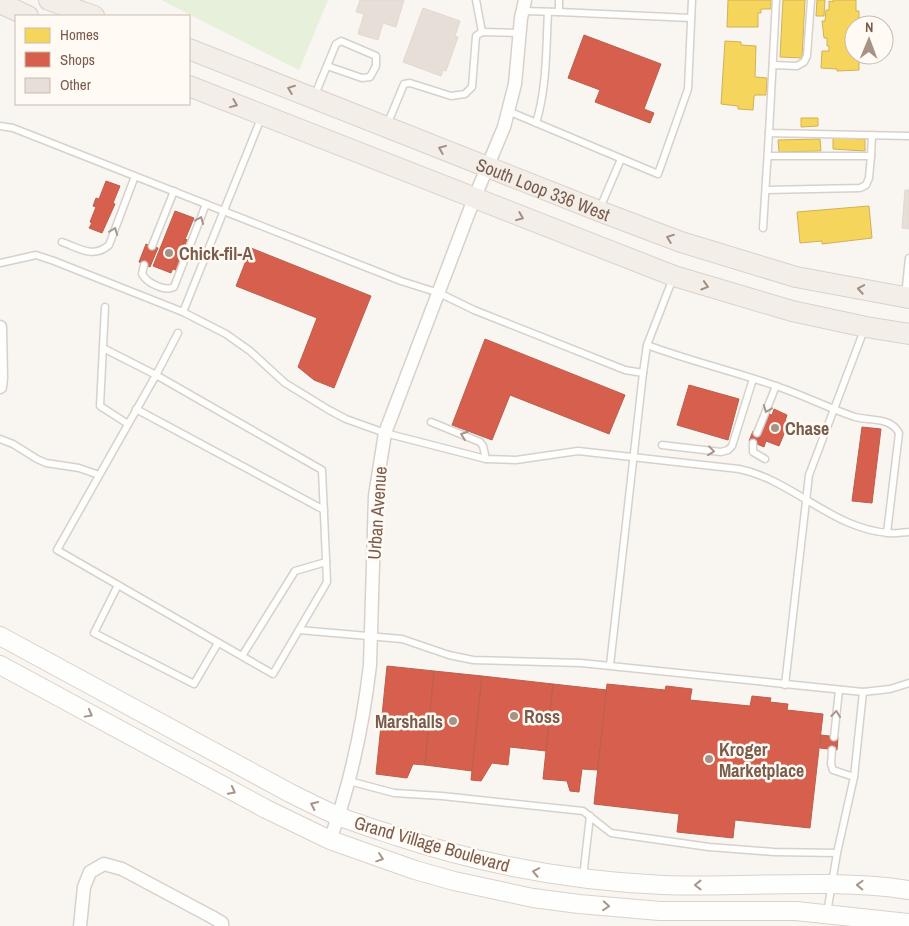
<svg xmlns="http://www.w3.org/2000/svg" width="909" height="926" font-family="'Archivo Narrow',sans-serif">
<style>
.green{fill:#e7f0db}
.homes{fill:#f6d55c;stroke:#d1b158}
.shops{fill:#d6604d;stroke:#ba5f4d}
.building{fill:#e6ded7;stroke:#e2d8d2}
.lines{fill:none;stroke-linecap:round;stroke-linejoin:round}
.lane-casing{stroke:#d7d1cb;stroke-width:9}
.street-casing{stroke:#d7d1cb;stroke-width:15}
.secondary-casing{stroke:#d9d2cb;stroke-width:20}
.primary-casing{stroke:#dad1cc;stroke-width:22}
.lane{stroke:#fefefd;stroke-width:6}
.street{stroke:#fefefd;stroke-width:12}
.secondary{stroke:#fefefd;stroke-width:18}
.primary{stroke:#f3eee8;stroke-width:20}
.oneway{stroke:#a48f83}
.oneway2{stroke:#a8958b}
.poi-dot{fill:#a69286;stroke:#fffaf3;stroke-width:2}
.labels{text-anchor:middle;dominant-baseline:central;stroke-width:5;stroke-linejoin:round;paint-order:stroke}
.street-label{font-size:18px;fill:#7a5c4d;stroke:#fffaf3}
.poi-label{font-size:18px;font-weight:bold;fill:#7a5c4d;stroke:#fffaf3;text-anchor:start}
</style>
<rect width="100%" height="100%" fill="#f9f5f0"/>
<path class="green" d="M161,0h167l-29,70z"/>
<g class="homes">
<path d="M728,0h43v9h-10v4h-3v14h-31z"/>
<path d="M783,0h22l-3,58 -22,-1z"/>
<path d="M817,0h8l-1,16h-8z"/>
<path d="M833,0h23v11h3v12h1v2h-6l-1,28 1,2h5v15l-22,1v-2l-16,-1 1,-17h7v-5h-2v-8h-3l-2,-17h3l1,-11h3v-9l4,1z"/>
<path d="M725,41l16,1v3l15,1 -1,31 12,1 -1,17h-10l-2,1 -1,14 -15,-1v-3l-17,-2z"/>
<path d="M801,118h17v8l-17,1z"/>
<path d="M833,138l32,1v12l-32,-2z"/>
<path d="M820,139l1,12 -42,1 -1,-12z"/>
<path d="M869,206l3,32 -50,6v-3l-22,2 -3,-31z"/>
</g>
<g class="shops">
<path d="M584,35l77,29 -17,45 10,4 -4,10 -55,-21 5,-12 -32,-12z"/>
<path d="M106,181l14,5 -7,17 2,1 -13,29 -13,-5 3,-5 -2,-1 6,-15 -3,-1 3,-8 3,1z"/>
<path d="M175,211l19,7 -23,55 -18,-7z"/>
<path d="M185,239l5,2 -12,30 -5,-2z"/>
<path d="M146,244l12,4 -8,19 -11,-5z"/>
<path d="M251,248l120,48 -37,92 -20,-8 -16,-13 19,-49 -81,-32z"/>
<path d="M485,339l140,56 -16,39 -99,-39 -18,45 -40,-15z"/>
<path d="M689,385l50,14 -11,41 -51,-15z"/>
<path d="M774,409l13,6 -2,6 4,1 -10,24 -13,-5 -2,6 -7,-3 12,-30 3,1z"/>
<path d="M862,427l19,2 -9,74 -20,-2z"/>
<path d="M753,431l8,3 -4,10 -8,-3z"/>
<path d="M387,666l47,5 -9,94 -12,-1 -6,14 -31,-4z"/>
<path d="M434,671l48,5 -10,95 -47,-6z"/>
<path d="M482,676l71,8 -7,67 -36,-4 -2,18 -16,-2 -11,18 -10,-1z"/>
<path d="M553,684l54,6 -9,80 -16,-1 -3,23 -9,-1 -3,-10 -24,-2z"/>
<path d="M607,684l58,6 1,-4 26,3 -2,11 60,6 2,-10 19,2 -1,4 18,2 -1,6 36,4 -13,114 -75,-8 -2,18 -56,-6 2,-18 -85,-10z"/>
<path d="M821,735l17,2 -1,13 -17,-2z"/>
</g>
<g class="building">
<path d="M360,0h44l-8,27 -13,-4 -5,17 -20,-6 6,-20 -8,-2z"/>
<path d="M423,8l37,13 -5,15 3,1 -12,34 -3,-1 -2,6 -38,-14z"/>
<path d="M905,190h4v39l-7,-1z"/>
</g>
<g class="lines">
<g class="lane-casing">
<g id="lane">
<path d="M476,0l6,32"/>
<path d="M776,0l-7,133 140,3"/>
<path d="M523,11l36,1v-12"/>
<path d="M559,12l132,6"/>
<path d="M773,65l24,1 7,-4 3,-6 4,-56"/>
<path d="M314,97l22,-53 5,-3 35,15v10l-6,11 -8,1 -35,-12"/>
<path d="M508,111l150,63 30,-85 4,-89"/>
<path d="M536,123c11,-36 10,-74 12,-111"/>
<path d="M387,125l17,-41 6,-1 41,13 14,-2 7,-7 4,-51 6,-4 37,1"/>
<path d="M0,126l13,2 388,153 38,12 35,17 151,60 18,3"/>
<path d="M871,156l1,-21"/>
<path d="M766,190l94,-2 6,-3 3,-7 2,-22h-102"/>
<path d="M600,208l21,-49"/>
<path d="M763,228l6,-95"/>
<path d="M62,242c17,6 31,17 47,3l26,-69"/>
<path d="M152,246l22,-55"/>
<path d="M0,263l36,-8 18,6 129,51 79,-196"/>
<path d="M144,265l-2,9c5,9 23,18 32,13l32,-83"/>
<path d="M905,296l4,-38"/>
<path d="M105,307l-5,99 28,18"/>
<path d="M183,312l43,22 24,17 35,32 44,27 17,9 39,14 101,26 30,1 62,-9 161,18c54,11 94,61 151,64 6,1 13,-1 19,-1"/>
<path d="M647,345c43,16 86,26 129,41 27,9 52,22 79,31 15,4 36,0 44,16l-12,100"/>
<path d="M103,348l53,27 22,-42"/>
<path d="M156,375l166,95 5,112 -54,92 -216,-124z"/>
<path d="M136,409l188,101"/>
<path d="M431,422l49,20 3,4 3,13"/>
<path d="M757,433l19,-47"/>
<path d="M0,439l13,5 24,15 9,4 33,5 20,7"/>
<path d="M753,443v9l12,7"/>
<path d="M662,445l59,7 7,-2 4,-4 21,-67"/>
<path d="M118,585l-24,48 100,51 24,-41"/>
<path d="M299,630l103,9 47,16 24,5 108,3 282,29 -9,85 -17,76 -10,60"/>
<path d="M242,656l53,-85 31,-9"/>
<path d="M610,665l33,-292 4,-28 26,-67"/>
<path d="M785,685l24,-210 55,-145"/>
<path d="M863,692l27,-3 19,-6"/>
<path d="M834,737l5,-47"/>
<path d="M832,750l-1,14 2,6 21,7"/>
<path d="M349,781l45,12 48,3 141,15 28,22 98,14 65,5 63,1"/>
<path d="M583,877l7,-61"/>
</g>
</g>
<g class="street-casing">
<g id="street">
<path d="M0,327l1,51 -1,9"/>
<path d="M330,840c21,-57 33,-115 40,-175l5,-169 10,-63 89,-234 30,-72 11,-43 6,-66 4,-18"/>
<path d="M80,926l4,-39 6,-15 14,-8 18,5 90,48 10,6v3"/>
</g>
</g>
<g class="secondary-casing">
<g id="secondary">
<path d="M0,636l290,157c16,8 32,16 48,23 20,8 40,14 61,21 85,28 174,44 264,48 82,3 164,-7 246,5"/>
<path d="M0,665l266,144 64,31 85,30 39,11 79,17 46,6 81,7h136l113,12"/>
</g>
</g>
<g class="primary-casing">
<g id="primary">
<path d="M49,0l45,16"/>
<path d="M0,3l28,13"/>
<path id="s1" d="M189,49l410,162 82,31 115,35 113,21"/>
<path d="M189,86l485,190 118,35 74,16 43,7"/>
</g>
</g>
<use href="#lane" class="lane"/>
<use href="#street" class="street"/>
<use href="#secondary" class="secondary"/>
<use href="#primary" class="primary"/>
</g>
<defs><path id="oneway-chevron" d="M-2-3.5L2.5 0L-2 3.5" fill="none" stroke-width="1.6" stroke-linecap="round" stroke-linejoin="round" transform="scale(1.25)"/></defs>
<g class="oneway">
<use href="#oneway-chevron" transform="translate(291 89) rotate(-159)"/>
<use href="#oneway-chevron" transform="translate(234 104) rotate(22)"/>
<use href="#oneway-chevron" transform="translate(442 149) rotate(-158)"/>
<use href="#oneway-chevron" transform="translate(520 217) rotate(22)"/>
<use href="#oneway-chevron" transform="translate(670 238) rotate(-159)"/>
<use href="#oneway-chevron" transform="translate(705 286) rotate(17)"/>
<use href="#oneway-chevron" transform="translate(861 289) rotate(-170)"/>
</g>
<g class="oneway2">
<use href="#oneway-chevron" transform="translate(200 220) rotate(-68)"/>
<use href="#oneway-chevron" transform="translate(114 231) rotate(-69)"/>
<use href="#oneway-chevron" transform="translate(767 409) rotate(112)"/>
<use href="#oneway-chevron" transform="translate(464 435) rotate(-160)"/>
<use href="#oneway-chevron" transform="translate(711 451) rotate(7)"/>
<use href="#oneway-chevron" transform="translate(89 714) rotate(29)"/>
<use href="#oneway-chevron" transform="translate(836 714) rotate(-83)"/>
<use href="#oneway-chevron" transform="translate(232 791) rotate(28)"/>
<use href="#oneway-chevron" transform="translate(314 805) rotate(-155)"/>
<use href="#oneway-chevron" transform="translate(380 858) rotate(19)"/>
<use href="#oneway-chevron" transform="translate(536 872) rotate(-169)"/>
<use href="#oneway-chevron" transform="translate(698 885) rotate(180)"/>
<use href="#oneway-chevron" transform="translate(860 885) rotate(-178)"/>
<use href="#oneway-chevron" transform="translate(606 906) rotate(5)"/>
</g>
<g class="poi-dot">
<circle cx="169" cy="253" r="5"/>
<circle cx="775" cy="428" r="5"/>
<circle cx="514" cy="716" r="5"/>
<circle cx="453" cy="721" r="5"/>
<circle cx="709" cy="759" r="5"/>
</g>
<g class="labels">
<g class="street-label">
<text stroke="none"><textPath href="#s1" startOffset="381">South Loop 336 West</textPath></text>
<text transform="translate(377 513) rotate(-86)">Urban Avenue</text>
<text transform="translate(432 844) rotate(16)">Grand Village Boulevard</text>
</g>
<g class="poi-label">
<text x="179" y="253">Chick-fil-A</text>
<text x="785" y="428">Chase</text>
<text x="524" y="716">Ross</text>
<text x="443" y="721" text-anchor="end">Marshalls</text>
<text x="719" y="749">Kroger<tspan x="719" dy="21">Marketplace</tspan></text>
</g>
</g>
<rect x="15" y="15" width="175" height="90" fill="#fffaf3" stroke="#cabbb1"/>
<rect x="25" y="28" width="25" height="15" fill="#f6d55c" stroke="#cabbb1"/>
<text x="60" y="40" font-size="15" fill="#7a5c4d">Homes</text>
<rect x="25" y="52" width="25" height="15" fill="#d6604d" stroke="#cabbb1"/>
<text x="60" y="65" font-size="15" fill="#7a5c4d">Shops</text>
<rect x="25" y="78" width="25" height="15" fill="#e6ded7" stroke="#cabbb1"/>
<text x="60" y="90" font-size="15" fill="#7a5c4d">Other</text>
<g transform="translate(869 40) rotate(1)"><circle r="24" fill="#fffaf3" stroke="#cabbb1"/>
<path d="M0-4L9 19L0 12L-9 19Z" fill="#a69286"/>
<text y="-8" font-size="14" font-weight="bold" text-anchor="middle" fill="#7a5c4d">N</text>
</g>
</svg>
